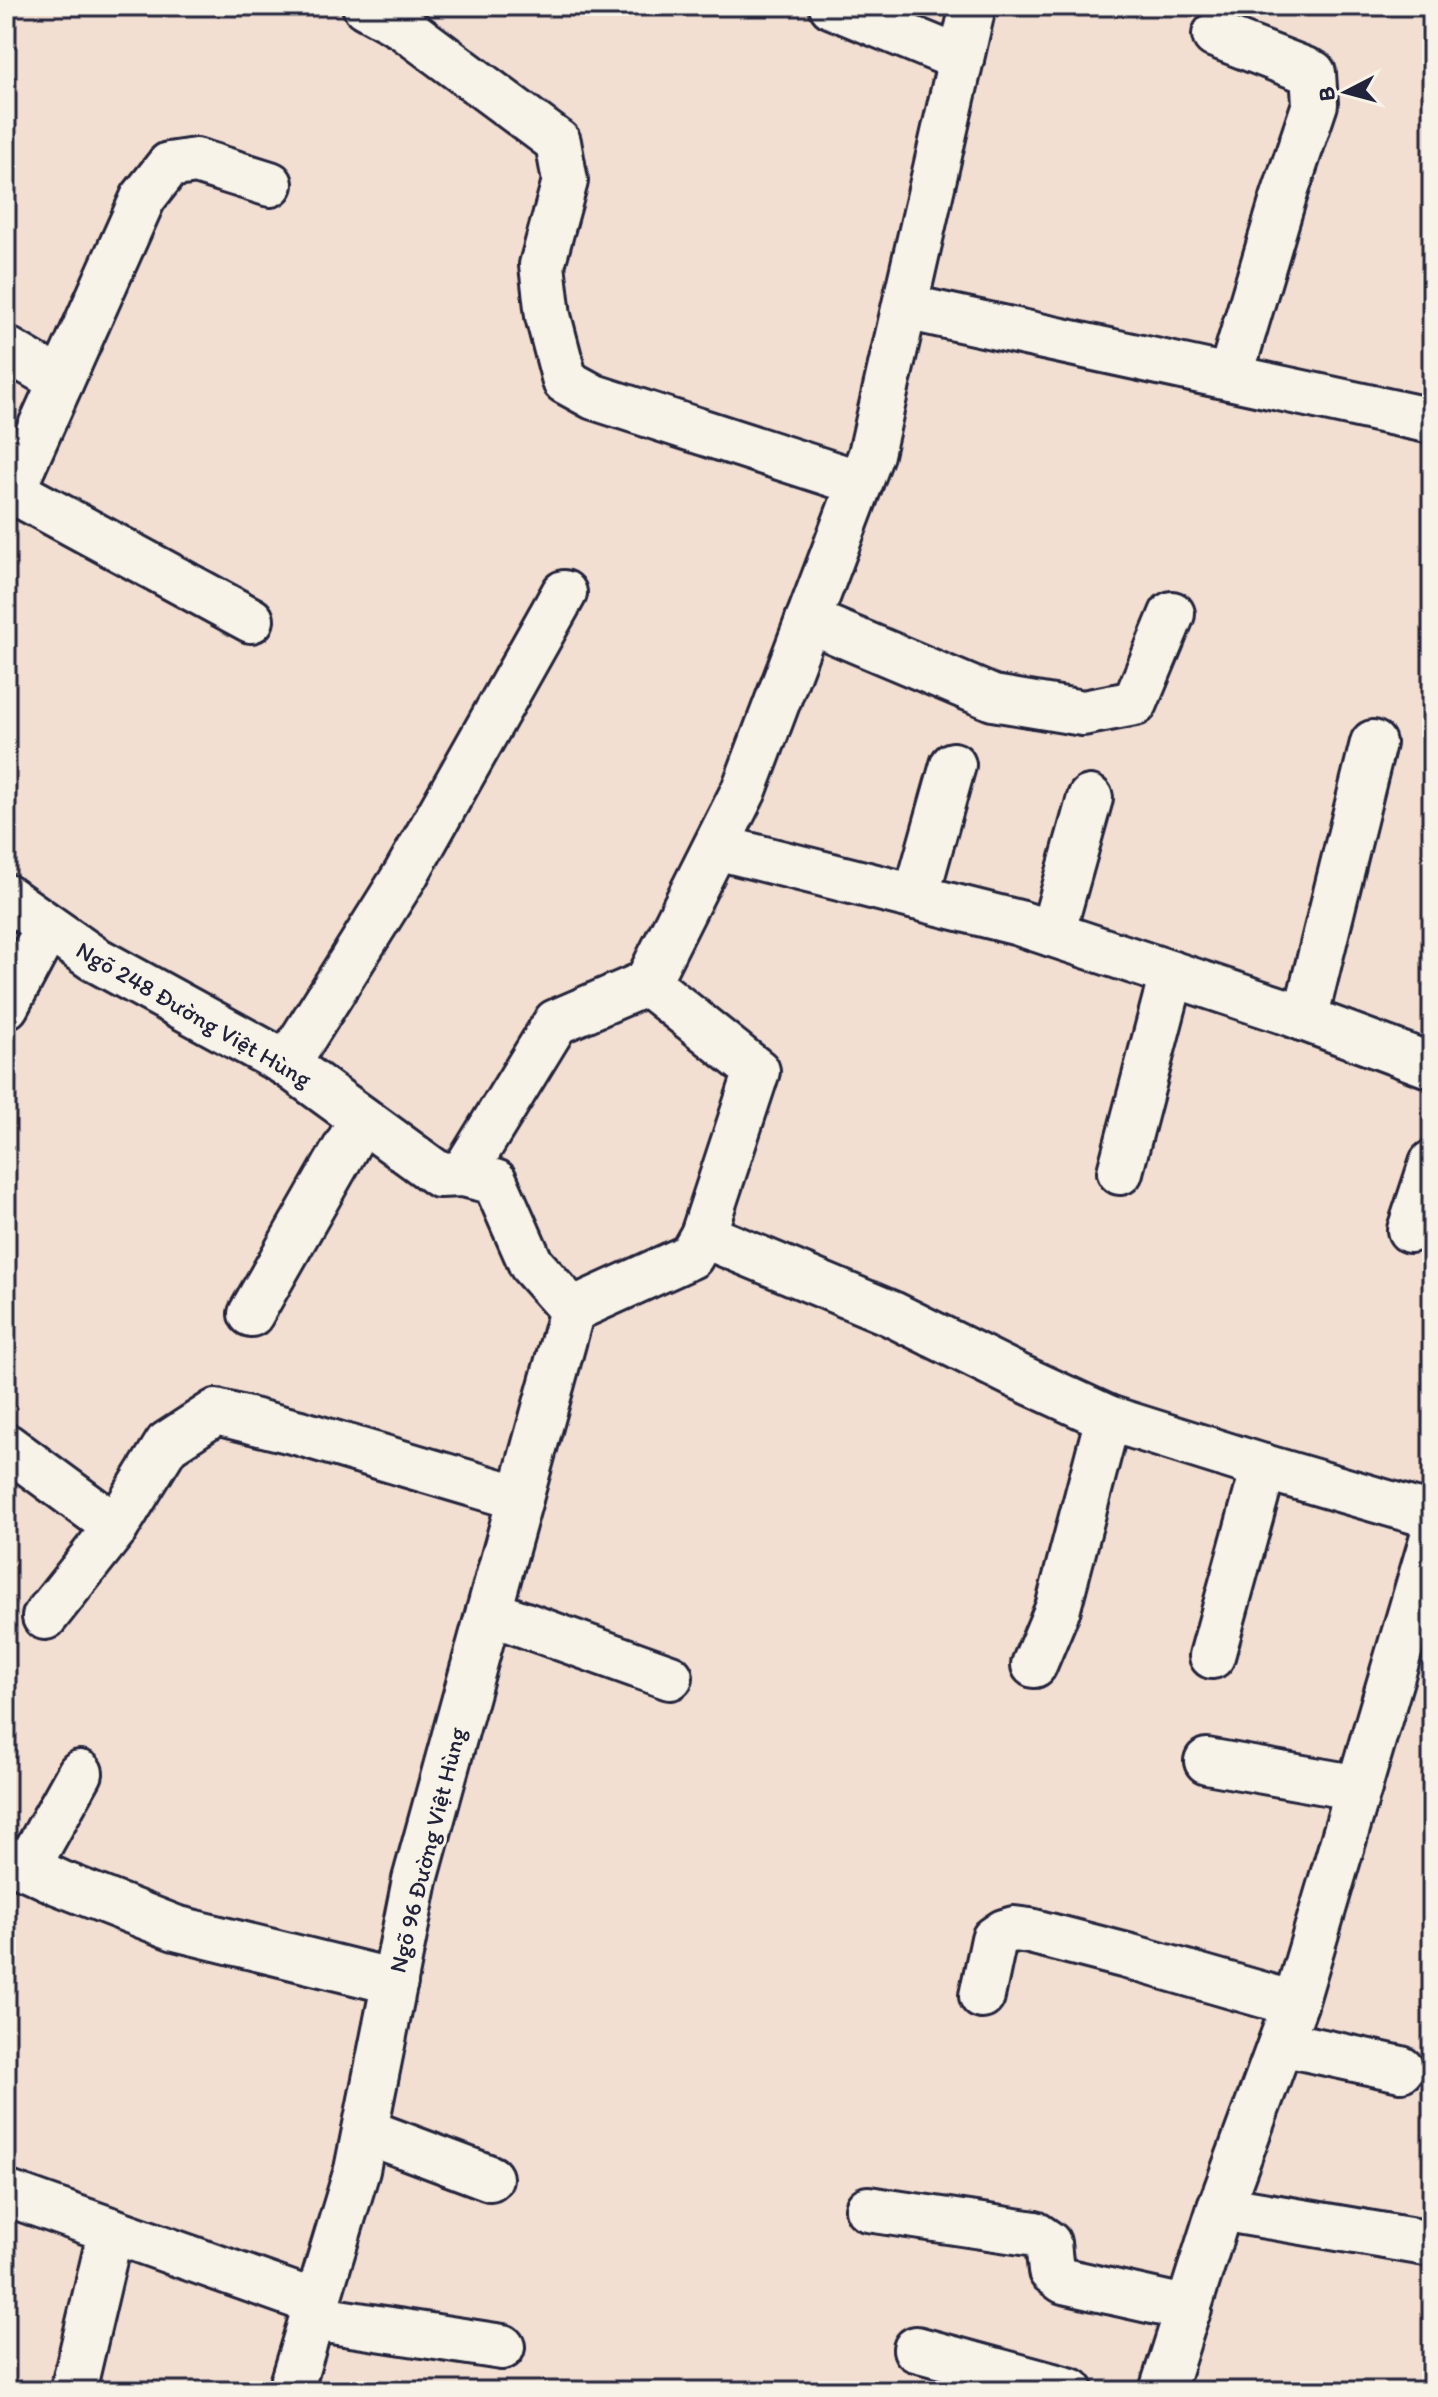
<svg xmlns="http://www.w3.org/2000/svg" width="1438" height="2397" font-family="Itim,sans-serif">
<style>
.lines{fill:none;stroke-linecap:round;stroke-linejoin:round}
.minor-casing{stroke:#22223b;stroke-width:50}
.minor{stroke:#f7f3e8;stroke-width:44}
.labels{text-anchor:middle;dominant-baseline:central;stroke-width:6;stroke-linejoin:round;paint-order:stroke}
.street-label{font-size:24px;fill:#22223b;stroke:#f7f3e8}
</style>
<rect width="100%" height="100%" fill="#f2dfd2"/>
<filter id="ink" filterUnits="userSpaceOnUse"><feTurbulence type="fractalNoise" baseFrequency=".0125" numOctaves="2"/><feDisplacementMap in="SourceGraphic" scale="16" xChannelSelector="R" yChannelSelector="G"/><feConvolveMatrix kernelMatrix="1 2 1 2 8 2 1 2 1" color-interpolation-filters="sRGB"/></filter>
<g filter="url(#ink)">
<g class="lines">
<g class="minor-casing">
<g id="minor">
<path d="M365,6l38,21 155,115 7,39 -23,84 6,51 17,65 29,16 266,86"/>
<path d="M832,6l129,53"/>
<path d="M1215,35l98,38 2,31 -32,95 -53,178"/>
<path d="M905,307l527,114"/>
<path d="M6,349l55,32"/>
<path d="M11,490l240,130"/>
<path d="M6,498l11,-18 126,-282 26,-33 27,-4 74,23"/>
<path d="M808,620l185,78 90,15 52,-10 37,-89"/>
<path d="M716,847l303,76 265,88 148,55"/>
<path d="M6,897l87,61 194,106 152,111 24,-1"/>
<path d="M916,897l37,-132"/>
<path d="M1052,934l38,-136"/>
<path d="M647,983l97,-193 127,-336 102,-448"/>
<path d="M647,983l110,88 -54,164 -12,21 -119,54 -41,-46 -36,-82 -32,-8 93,-152z"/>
<path d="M6,1006l42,-79"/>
<path d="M1305,1019l68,-276"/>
<path d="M287,1064l119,-190 158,-281"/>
<path d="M1120,1172l52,-198"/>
<path d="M1410,1230l22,-67"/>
<path d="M703,1235l189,79 125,62 91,42 156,49 168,49"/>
<path d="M251,1314l111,-195"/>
<path d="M6,1446l110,81"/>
<path d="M489,1612l181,65"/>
<path d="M45,1617l71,-90 51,-83 49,-32 84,21 220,65"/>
<path d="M1212,1656l52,-189"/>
<path d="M1034,1665l24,-57 50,-190"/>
<path d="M1207,1761l152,27"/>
<path d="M6,1858l54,25 115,45 220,54"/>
<path d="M27,1868l53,-95"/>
<path d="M982,1996l12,-57 10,-7 10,-3 16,2 97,25 168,48"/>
<path d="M1281,2043l120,26"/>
<path d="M365,2131l125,47"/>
<path d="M6,2193l311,110"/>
<path d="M1220,2208l212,36"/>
<path d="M868,2209l167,25 13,9 3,28 13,10 125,28"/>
<path d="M312,2318l190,29"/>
<path d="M916,2349l155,42"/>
<path d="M73,2391l38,-161"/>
<path d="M290,2391l67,-221 58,-290 157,-570"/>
<path d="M1162,2391l58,-183 75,-204 137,-464"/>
</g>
</g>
<use href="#minor" class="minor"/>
</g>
</g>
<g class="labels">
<g class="street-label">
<text transform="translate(194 1014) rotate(30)">Ngõ 248 Đường Việt Hùng</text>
<text transform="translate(427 1850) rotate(-76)">Ngõ 96 Đường Việt Hùng</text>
</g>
</g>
<rect width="1438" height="2397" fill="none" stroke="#f7f3e8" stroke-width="32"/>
<rect x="16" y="16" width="1406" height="2365" fill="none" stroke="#22223b" stroke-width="3" filter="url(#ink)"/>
<g transform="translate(1346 92) rotate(264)" stroke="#f7f3e8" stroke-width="6" paint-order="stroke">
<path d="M0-6L14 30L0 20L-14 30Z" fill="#22223b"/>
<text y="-12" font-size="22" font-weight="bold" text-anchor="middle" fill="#22223b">B</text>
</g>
</svg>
